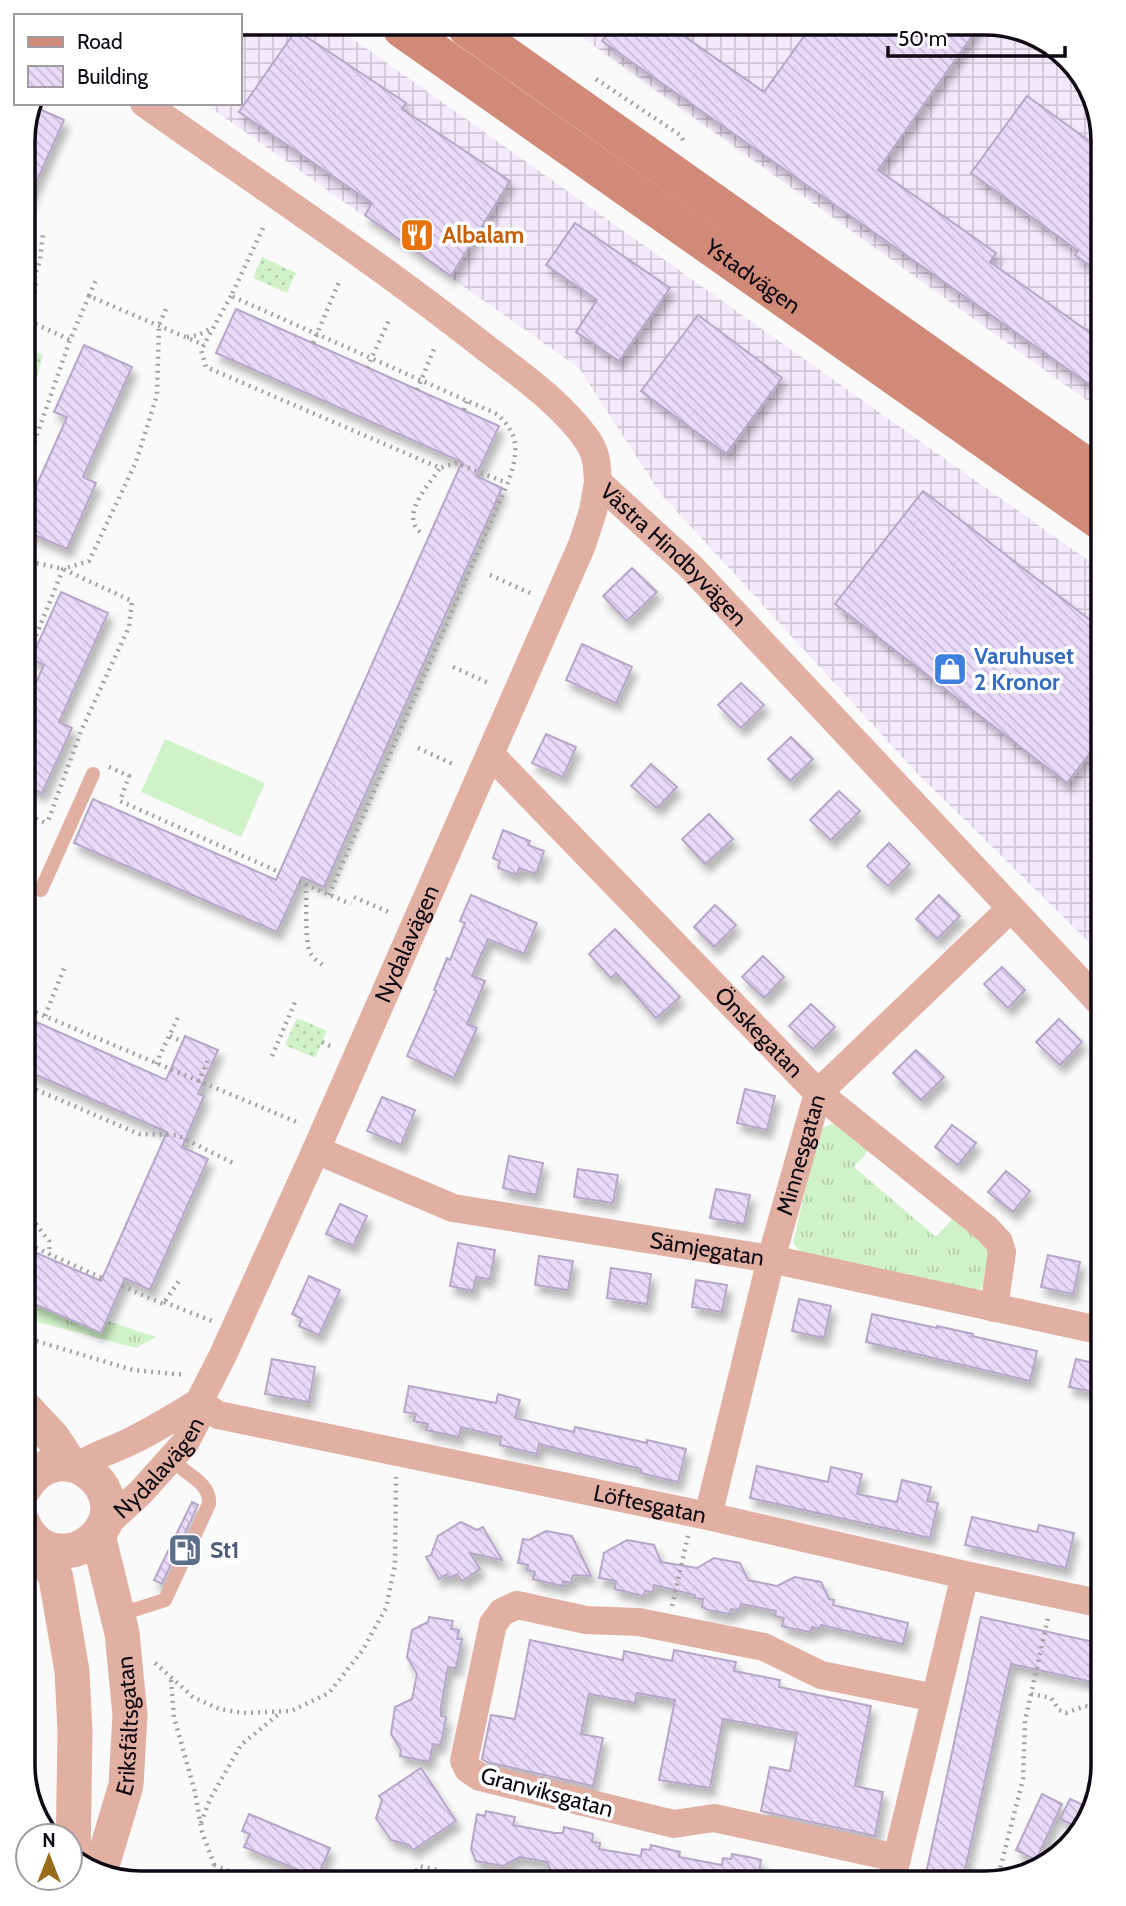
<svg xmlns="http://www.w3.org/2000/svg" width="1126" height="1906" font-family="Cabin,sans-serif">
<style>
.industrial{fill:url(#industrial-grid)}
.grass{fill:url(#grass-tufts)}
.park{fill:url(#park-dots)}
.pitch{fill:#d0f2c8}
.building{fill:url(#building-back-hatch);stroke:#b6a6c7;stroke-width:2;filter:url(#shadow)}
.lines{fill:none;stroke-linecap:round;stroke-linejoin:round}
.path{stroke:#a3a1a5;stroke-width:4.5;stroke-dasharray:2 5;stroke-linecap:butt}
.service{stroke:#e2b0a3;stroke-width:14}
.minor{stroke:#e2b0a3;stroke-width:28}
.tertiary{stroke:#e2b0a3;stroke-width:35}
.secondary{stroke:#d28a78;stroke-width:38}
.labels{text-anchor:middle;dominant-baseline:central;stroke-width:7;stroke-linejoin:round;paint-order:stroke}
.food-label{font-size:23px;font-weight:bold;fill:#c56008;stroke:#fff;text-anchor:start}
.street-label{font-size:23px;fill:#0f0914;stroke:#fff}
.shop-label{font-size:23px;font-weight:bold;fill:#366cbe;stroke:#fff;text-anchor:start}
.service-label{font-size:23px;font-weight:bold;fill:#4e5e75;stroke:#fff;text-anchor:start}
.rim{fill:none;stroke:#0f0914;stroke-width:3.5}
</style>
<defs>
<pattern id="industrial-grid" width="8" height="8" patternUnits="userSpaceOnUse" patternTransform="scale(1.75)"><rect width="8" height="8" fill="#f2eafb"/><path d="M0 4h8M4 0v8" fill="none" stroke="#cec7d6"/></pattern>
<pattern id="grass-tufts" width="24" height="20" patternUnits="userSpaceOnUse" patternTransform="scale(1.75)"><rect width="24" height="20" fill="#d0f2c8"/><path d="M3 7l-1-3M5 7V3M7 7l1-3M15 17l-1-3M17 17v-4M19 17l1-3" fill="none" stroke="#b1ceab"/></pattern>
<pattern id="park-dots" width="8" height="8" patternUnits="userSpaceOnUse" patternTransform="scale(1.75)"><rect width="8" height="8" fill="#d0f2c8"/><path d="M2 2h.1M6 6h.1" fill="none" stroke="#b1ceab" stroke-width="1.8" stroke-linecap="round"/></pattern>
<pattern id="building-back-hatch" width="6" height="6" patternUnits="userSpaceOnUse" patternTransform="scale(1.75)"><rect width="6" height="6" fill="#e9dafa"/><path d="M-1 5l2 2M0 0l6 6M5-1l2 2" fill="none" stroke="#c7bad5"/></pattern>
<filter id="shadow"><feDropShadow dx="4.5" dy="8" stdDeviation="3.5" flood-color="#0004"/></filter>
</defs>
<rect width="100%" height="100%" fill="#fafafa"/>
<g class="industrial">
<path d="M993,23l58,20 40,46 12,52v271l-535,-385z"/>
<path d="M339,29l764,542v385l-187,-184 -256,-279 -81,-125 -375,-265h36v-73z"/>
</g>
<g class="grass">
<path d="M839,1122l32,25 -17,20 82,70 17,-19 38,31 -2,30 -14,16 -170,-38 -12,-14 26,-114z"/>
<path d="M23,1293l133,44 -20,11 -113,-30z"/>
</g>
<g class="park">
<path d="M262,257l34,16 -9,20 -34,-15z"/>
<path d="M23,346l20,9 -20,74z"/>
<path d="M297,1018l30,13 -12,27 -30,-13z"/>
</g>
<path class="pitch" d="M165,739l100,44 -24,54 -100,-45z"/>
<g class="building">
<path d="M981,23l-103,147 118,83 -6,9 113,80v52l-501,-353 11,-14 73,-1 -5,8 83,58 48,-67z"/>
<path d="M296,30l110,73 -4,6 108,72 -59,95 -86,-61 7,-12 -133,-91z"/>
<path d="M1027,96l76,55v124l-28,-20 3,-4 -107,-78z"/>
<path d="M35,107l29,13 -41,92v-79z"/>
<path d="M575,223l95,65 -51,73 -43,-29 21,-32 -51,-35z"/>
<path d="M236,309l263,117 -23,50 26,12 -178,399 -22,-10 -25,55 -203,-89 19,-44 183,81 186,-418 -246,-109z"/>
<path d="M698,315l84,63 -56,76 -85,-63z"/>
<path d="M84,345l48,22 -49,110 13,6 -29,66 -44,-19v-14l44,-99 -13,-5z"/>
<path d="M923,491l180,139v106l-36,47 -232,-179z"/>
<path d="M632,568l25,24 -30,29 -24,-25z"/>
<path d="M61,592l47,21 -49,109 13,6 -30,65 -19,-8v-74l21,-46 -13,-6z"/>
<path d="M582,644l50,23 -16,36 -50,-23z"/>
<path d="M741,683l23,22 -23,23 -23,-23z"/>
<path d="M546,734l30,13 -13,30 -31,-14z"/>
<path d="M791,737l22,22 -23,22 -22,-22z"/>
<path d="M651,764l26,23 -20,21 -26,-22z"/>
<path d="M839,791l21,20 -29,29 -21,-20z"/>
<path d="M709,814l24,25 -28,25 -23,-25z"/>
<path d="M503,830l27,11 -2,4 16,6 -8,23 -17,-6 -2,7 -19,-7 2,-7 -7,-3z"/>
<path d="M889,843l21,21 -22,22 -21,-20z"/>
<path d="M471,895l66,28 -13,31 -36,-15 -16,37 13,5 -18,43 10,4 -23,50 -47,-22 29,-65 -2,-1 13,-32 3,2 15,-37 -5,-2z"/>
<path d="M939,895l21,21 -23,23 -21,-20z"/>
<path d="M715,905l21,20 -22,22 -20,-20z"/>
<path d="M615,929l65,68 -24,21 -40,-45 -5,5 -22,-24z"/>
<path d="M763,956l21,21 -20,21 -22,-21z"/>
<path d="M1002,967l23,23 -17,18 -24,-24z"/>
<path d="M811,1004l24,23 -22,22 -24,-23z"/>
<path d="M23,1016l143,64 19,-44 33,14 -20,44 6,2 -22,51 26,12 -58,131 -25,-12 -24,55 -78,-34v-52l78,34 66,-149 -144,-63z"/>
<path d="M1059,1019l23,23 -22,23 -24,-23z"/>
<path d="M916,1050l28,27 -23,23 -28,-27z"/>
<path d="M745,1089l30,7 -8,34 -30,-7z"/>
<path d="M382,1097l33,13 -14,35 -34,-14z"/>
<path d="M952,1125l24,18 -18,22 -23,-18z"/>
<path d="M509,1156l34,7 -7,32 -33,-7z"/>
<path d="M578,1169l40,6 -5,28 -39,-6z"/>
<path d="M1006,1171l24,20 -17,21 -25,-20z"/>
<path d="M716,1189l34,6 -6,29 -34,-6z"/>
<path d="M340,1204l27,12 -14,30 -27,-12z"/>
<path d="M458,1243l37,7 -5,29 -14,-2 -3,14 -23,-5z"/>
<path d="M1048,1255l32,7 -7,32 -32,-7z"/>
<path d="M539,1256l34,5 -5,29 -33,-5z"/>
<path d="M611,1268l40,6 -4,30 -40,-6z"/>
<path d="M309,1276l31,14 -21,45 -20,-9 3,-7 -10,-5z"/>
<path d="M696,1280l31,5 -5,27 -30,-5z"/>
<path d="M799,1299l32,7 -7,32 -32,-7z"/>
<path d="M872,1314l65,14v-2l36,8 -1,2 65,15 -7,30 -164,-39z"/>
<path d="M272,1359l43,8 -6,35 -44,-8z"/>
<path d="M1076,1359l27,6v29l-34,-7z"/>
<path d="M409,1386l87,17 2,-9 22,6 -5,18 59,14 1,-5 72,16v-3l39,9 -8,33 -38,-9 1,-4 -102,-25 -2,10 -37,-9 1,-8 -40,-10 -2,10 -33,-7 2,-6 -14,-3 2,-7 -12,-2z"/>
<path d="M757,1466l71,16 3,-15 31,7 -5,20 40,8 5,-22 29,7 -4,14 11,2 -8,35 -180,-40z"/>
<path d="M192,1502l6,3 -36,79 -8,-4z"/>
<path d="M972,1517l65,15 2,-7 35,8 -8,35 -101,-23z"/>
<path d="M461,1522l16,8 6,-3 19,33 -32,-7 10,16 -18,12 -5,-7 -7,4 -3,-4 -8,5 -13,-22 5,-2 7,-19z"/>
<path d="M546,1531l26,5 19,40 -18,-1 -2,8 -8,-2 -1,5 -29,-7 2,-7 -8,-2 1,-5 -10,-2 5,-24 6,1z"/>
<path d="M627,1540l27,5 7,17 36,6 17,-10 26,5 8,17 29,6 18,-9 26,5 8,17 5,1 -1,5 75,18 -5,21 -82,-19 -1,4 -8,-2 -1,5 -22,-4 -7,-2 2,-8 -9,-2 1,-5 -35,-7 -2,6 -8,-1 -1,5 -22,-4 -6,-3 1,-8 -8,-1v-3l-41,-10 -1,7 -8,-1 -2,5 -28,-7 1,-8 -17,-3 5,-25z"/>
<path d="M429,1617l24,4 -2,8 8,1 -2,9h5l-6,29 -8,-1 -7,40v9l5,1 -4,21 -2,7 -7,-1 -4,18 -29,-6 1,-6 -10,-16 4,-27 17,-8 5,-25 -10,-17 5,-27 16,-8z"/>
<path d="M981,1617l122,27v10l-6,29 -86,-19 -49,219h-38z"/>
<path d="M530,1640l93,20 1,-9 48,10 2,-11 25,5 37,7 -2,9 46,9 -1,7 92,19 -16,80 28,6 -8,44 -114,-25 9,-44 20,4 7,-38 -74,-14 -13,69 -51,-8 16,-80 -38,-7 -2,10 -46,-9 -8,40 22,4 -10,48 -106,-24 -5,-3 9,-44 24,4z"/>
<path d="M421,1768l35,53 -43,29 -4,-5 -18,-5 -15,-22 6,-18 -3,-4z"/>
<path d="M1042,1794l20,10 -26,56 -20,-10z"/>
<path d="M1070,1799l20,9 -6,22 -24,-11z"/>
<path d="M486,1811l29,6 -2,8 42,8h8l1,-6 22,5 7,2 -1,8 8,1 -1,6 42,7 1,-7 8,1 1,-5 29,7 -1,5 43,8 1,-7 8,1 1,-5 22,4 7,2 -2,12 9,2 -1,9h-127l1,-3 -37,-7 -6,1 -17,9 -27,-5 -7,-16 -27,-5 -17,9 -27,-5 -5,-12 6,-35 8,2z"/>
<path d="M249,1814l81,34 -13,30 -73,-31 6,-13 -8,-3z"/>
</g>
<g class="lines">
<g class="path">
<path d="M596,79l84,56 5,8"/>
<path d="M263,228l-32,68 266,118c23,21 21,38 12,66l-180,415"/>
<path d="M89,296l7,-16"/>
<path d="M231,296l-30,54 5,17 234,101 16,-5 51,20"/>
<path d="M23,298l11,-3 2,-8 -1,-11 5,-16 3,-27"/>
<path d="M23,318l47,22"/>
<path d="M187,337l12,-2 12,-7"/>
<path d="M313,343l26,-61"/>
<path d="M367,368l23,-50"/>
<path d="M417,390l17,-41"/>
<path d="M464,410l3,-9"/>
<path d="M23,475l47,-135 19,-44 115,49"/>
<path d="M420,532c-20,-18 9,-47 20,-64"/>
<path d="M23,560l40,9 69,32 -3,26 -48,104 -34,93"/>
<path d="M490,575l40,18"/>
<path d="M453,667l38,17"/>
<path d="M23,668l40,-99 26,-8 47,-99 21,-67 2,-70 7,-16"/>
<path d="M418,748l37,17"/>
<path d="M109,767l20,9 -9,25 159,71"/>
<path d="M23,813l25,11"/>
<path d="M299,882l52,22"/>
<path d="M306,884c1,15 -2,61 5,70 3,5 9,9 13,12"/>
<path d="M354,897l37,16"/>
<path d="M23,1007l276,116"/>
<path d="M45,1016l20,-50"/>
<path d="M170,1036l13,6"/>
<path d="M322,1042l10,5"/>
<path d="M272,1056l24,-56"/>
<path d="M156,1064l23,-49"/>
<path d="M198,1082l10,-22"/>
<path d="M23,1084l116,50 38,1 56,28"/>
<path d="M23,1207l26,34 1,14"/>
<path d="M23,1242l79,36"/>
<path d="M122,1286l41,18 18,-26"/>
<path d="M164,1302l48,19"/>
<path d="M23,1337l110,33 53,5"/>
<path d="M672,1606l16,-70"/>
<path d="M155,1663l38,34 26,12 24,4 48,-2 38,-18 33,-42 24,-43 9,-43 1,-88"/>
<path d="M171,1680l3,37 21,75 7,40 16,43v8"/>
<path d="M1031,1694l20,4 8,12 7,3 19,-7 18,3"/>
<path d="M201,1823l9,-24 31,-54 39,-32"/>
<path d="M214,1865l45,18"/>
<path d="M997,1881l26,-102 2,-58 23,-103"/>
<path d="M410,1883l9,-17 78,17"/>
</g>
<g class="service">
<path d="M41,890l52,-116"/>
<path d="M118,1615l47,-15 44,-96c2,-23 -26,-29 -37,-46"/>
</g>
<g class="minor">
<path id="s1" d="M144,103c113,80 229,156 338,242 36,28 80,58 106,96 9,13 9,26 10,41l94,86 411,438"/>
<path id="s2" d="M490,754l328,339 169,136 12,13 3,10 -8,56"/>
<path id="s3" d="M316,1150l137,58 318,51 332,72"/>
<path id="s4" d="M199,1402l19,13 490,101 257,59 138,29"/>
<path d="M78,1466c14,-9 25,-13 40,-19 28,-12 55,-29 81,-45"/>
<path id="s5" d="M708,1516l63,-257 47,-166 193,-185"/>
<path id="s6" d="M103,1527l38,-35 44,-49 13,-25 1,-16 24,-47 93,-205 266,-605 11,-34 5,-29"/>
<path d="M897,1858l-183,-40 -40,6 -194,-47 -12,-8 -4,-8 29,-137 9,-12 15,-7 69,15 53,2 125,25 57,28 114,23"/>
<path d="M891,1883l74,-308"/>
</g>
<g class="tertiary">
<path d="M23,1406l30,32 17,26"/>
<path d="M23,1523c6,15 19,27 36,28 14,1 24,-3 34,-12 48,-43 -32,-114 -70,-49"/>
<path d="M40,1545l16,33 16,93 3,60 -2,130"/>
<path id="s7" d="M98,1871l6,-12 22,-74 4,-70 -8,-82 -24,-98"/>
</g>
<g class="secondary">
<path d="M467,28l636,450"/>
<path id="s8" d="M402,29l701,494"/>
</g>
</g>
<defs>
<g id="restaurant-square" transform="scale(1.75)"><rect x="-9" y="-9" width="18" height="18" rx="4" fill="#e8710a" stroke="#fff"/><path d="M-5-6h1v4h1v-4h1v4h1v-4h1v5L-1.5 .5V6h-2V.5L-5-1ZM5-6V6H3V1.5H1.5Q1.5-4 5-6Z" fill="#fff"/></g>
<g id="shop-square" transform="scale(1.75)"><rect x="-9" y="-9" width="18" height="18" rx="4" fill="#3f7fe0" stroke="#fff"/><path d="M-5-2.5h2.3a2.7 3.5 0 0 1 5.4 0H5L5.5 6h-11ZM-1.5-2.5h3a1.5 2.3 0 0 0-3 0Z" fill="#fff"/></g>
<g id="fuel-square" transform="scale(1.75)"><rect x="-9" y="-9" width="18" height="18" rx="4" fill="#5c6f8a" stroke="#fff"/><path d="M-5.5-6h7V0h2V4h1.3V-2.5L3-4.5l.8-.8L6-3V5H2.5V1h-1V6h-7ZM-4.2-4.7v3.2H.2V-4.7Z" fill="#fff"/></g>
</defs>
<g fill-rule="evenodd">
<use href="#restaurant-square" x="417" y="235"/>
<use href="#shop-square" x="950" y="669"/>
<use href="#fuel-square" x="185" y="1550"/>
</g>
<g class="labels">
<g class="food-label">
<text x="442" y="235">Albalam</text>
</g>
<g class="street-label">
<text stroke="none"><textPath href="#s8" startOffset="429">Ystadvägen</textPath></text>
<text stroke="none"><textPath href="#s1" startOffset="707">Västra Hindbyvägen</textPath></text>
<text stroke="none"><textPath href="#s6" startOffset="665">Nydalavägen</textPath></text>
<text stroke="none"><textPath href="#s2" startOffset="387">Önskegatan</textPath></text>
<text stroke="none"><textPath href="#s5" startOffset="373">Minnesgatan</textPath></text>
<text stroke="none"><textPath href="#s3" startOffset="406">Sämjegatan</textPath></text>
<text stroke="none"><textPath href="#s6" startOffset="82">Nydalavägen</textPath></text>
<text stroke="none"><textPath href="#s4" startOffset="464">Löftesgatan</textPath></text>
<text stroke="none"><textPath href="#s7" startOffset="150">Eriksfältsgatan</textPath></text>
<text transform="translate(547 1792) rotate(15)">Granviksgatan</text>
</g>
<g class="shop-label">
<text x="974" y="656">Varuhuset<tspan x="974" dy="26">2 Kronor</tspan></text>
</g>
<g class="service-label">
<text x="210" y="1550">St1</text>
</g>
</g>
<path d="M0 0H1126V1906H0ZM141 35H985A106 106 0 0 1 1091 141V1765A106 106 0 0 1 985 1871H141A106 106 0 0 1 35 1765V141A106 106 0 0 1 141 35Z" fill="#fff" fill-rule="evenodd"/>
<path class="rim" d="M141 35H985A106 106 0 0 1 1091 141V1765A106 106 0 0 1 985 1871H141A106 106 0 0 1 35 1765V141A106 106 0 0 1 141 35Z"/>
<rect x="14" y="14" width="228" height="91" fill="#ffffff" stroke="#9f9da1" stroke-width="2"/>
<rect x="28" y="37" width="35" height="10" fill="#d28a78" stroke="#9f9da1" stroke-width="2"/>
<text x="77" y="49" font-size="21" fill="#0f0914">Road</text>
<rect x="28" y="66" width="35" height="21" fill="url(#building-back-hatch)" stroke="#9f9da1" stroke-width="2"/>
<text x="77" y="84" font-size="21" fill="#0f0914">Building</text>
<g transform="translate(49 1857)"><circle r="33" fill="#ffffff" stroke="#9f9da1" stroke-width="2"/>
<path d="M0-5L12 26L0 18L-12 26Z" fill="#996d1b"/>
<text y="-10" font-size="19" font-weight="bold" text-anchor="middle" fill="#0f0914">N</text>
</g>
<path d="M888 46v10h177v-10" fill="none" stroke="#0f0914" stroke-width="3.5"/>
<text x="898" y="46" font-size="21" fill="#0f0914" stroke="#ffffff" stroke-width="5" paint-order="stroke">50 m</text>
</svg>
